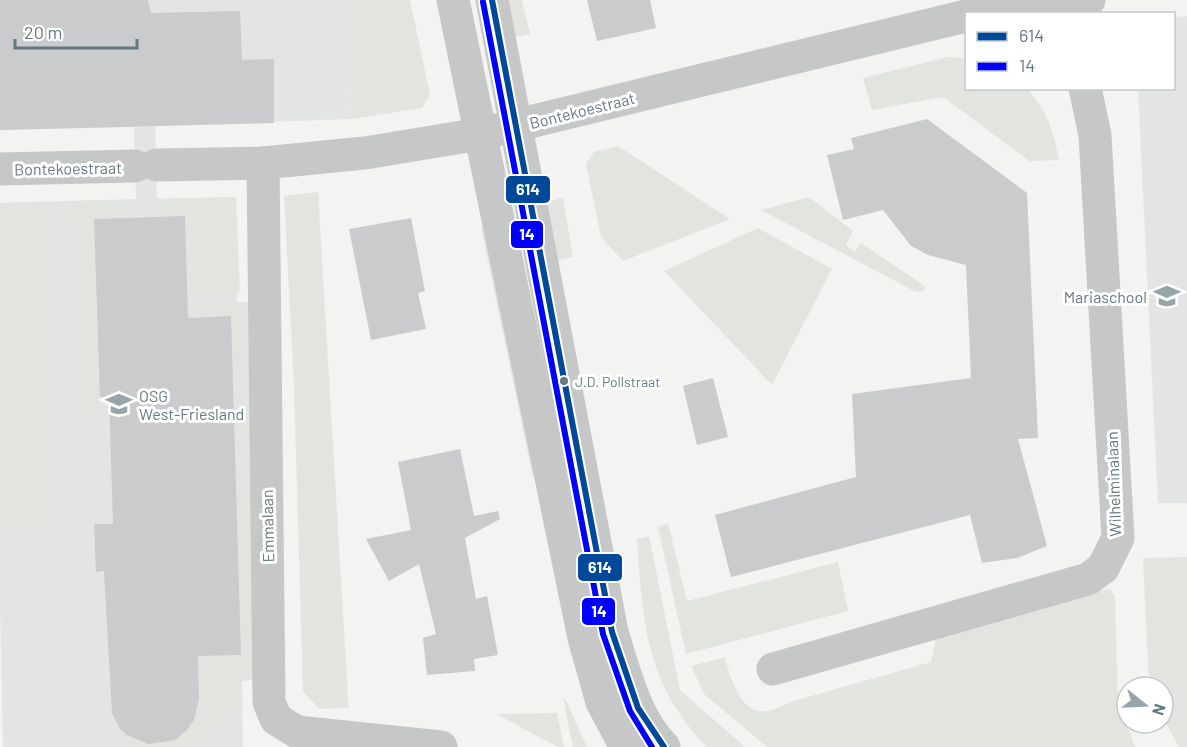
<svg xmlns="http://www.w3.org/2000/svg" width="1187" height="747" font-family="Barlow,sans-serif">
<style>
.built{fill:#e3e4e4}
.green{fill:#e2e5df}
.building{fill:#c9cbcc}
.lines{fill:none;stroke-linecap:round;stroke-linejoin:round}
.minor{stroke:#c6c8c8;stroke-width:33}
.tertiary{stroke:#c6c8c8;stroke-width:33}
.bus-1-casing{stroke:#fff;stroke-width:10}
.bus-2-casing{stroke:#fff;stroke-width:10}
.bus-1{stroke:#004899;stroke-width:6}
.bus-2{stroke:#00f;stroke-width:6}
.bus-dot{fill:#657980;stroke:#fff;stroke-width:2}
.labels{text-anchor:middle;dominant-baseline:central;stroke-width:6;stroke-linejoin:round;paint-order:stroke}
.bus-label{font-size:14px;fill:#657980;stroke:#fff;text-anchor:start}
.street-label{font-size:16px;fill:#657980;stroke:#fff}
.poi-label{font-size:16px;fill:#657980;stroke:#fff;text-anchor:end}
.line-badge{stroke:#fff;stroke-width:2}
.badge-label{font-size:16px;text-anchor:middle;font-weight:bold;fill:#fff}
</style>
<rect width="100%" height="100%" fill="#f3f3f2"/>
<g class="built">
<path d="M0,0h348l3,119 -196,7 2,73 79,-2 7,550h-240l-3,-142v-402l136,-4 -2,-72 -134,3z"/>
<path d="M1187,16v487h-29l-20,-414 36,-1v-71z"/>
</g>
<g class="green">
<path d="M348,0h62l20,95 -8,13 -71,11z"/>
<path d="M504,0h18l8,34 -20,4z"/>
<path d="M948,57l18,1v30l62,1c20,24 25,41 31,71l-30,1 -86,-64 -71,13 -9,-32z"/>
<path d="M618,146l112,73 -107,42 -22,-24 -15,-73 8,-12z"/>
<path d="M318,192l30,506 1,10 -30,1 -16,-18 -9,-305 -10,-190z"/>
<path d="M236,197l4,95 -52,1 -2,-77 -34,1v-18z"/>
<path d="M809,197l44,34 -7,14 9,7 6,-9 65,44 -2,4 -8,1 -155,-82z"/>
<path d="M563,198l10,59 -20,4 -11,-58z"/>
<path d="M123,200l1,17 -31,1 6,195h-25l-6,-212z"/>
<path d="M43,202l9,325 -52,2v-326z"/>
<path d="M490,225l49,245 -6,8 -52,-251z"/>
<path d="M758,228l74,41 -60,116 -108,-114z"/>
<path d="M249,302l5,378 -12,1 -2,27 -42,39h-77v-17c27,17 69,17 77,-21 4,-16 0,-36 0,-52l43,-2 -9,-338h-43v-13z"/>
<path d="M668,523l19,78 151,-39 10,49 -162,43 -28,-127z"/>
<path d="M649,536l31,154 65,57h-38c-62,-64 -64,-124 -70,-208z"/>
<path d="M1187,557v190h-8l-16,-29v-31l-14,-2 -6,-127z"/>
<path d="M1109,589l6,6 3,106 17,46h-368l-63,-53 -13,-28 34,-9c5,19 15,59 43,54 7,-1 16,-6 22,-9l141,-40 5,-25 5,-6z"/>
<path d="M563,698l4,4 20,45h-14z"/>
<path d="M557,713l7,34h-6l-62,-33z"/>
</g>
<g class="building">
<path d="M0,0h148l3,13 89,-2 2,49 32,-1v64l-274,7z"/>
<path d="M587,0h63l6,28 -59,13z"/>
<path d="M927,119l100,74 11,245 -20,1 29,107 -30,12 -35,5 -12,-48 -239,62 -16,-62 141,-38 -4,-83 119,-16 -5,-113 -38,-10 -17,-9 -28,-36 -40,10 -16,-65 27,-6 -3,-11z"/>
<path d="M185,216l3,102 43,-2 10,339 -43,1 1,43 -5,21 -8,11 -11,9 -27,4 -21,-9 -7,-6 -8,-16 -8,-142 -8,1 -2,-48h19l-4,-127h-9l-6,-178z"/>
<path d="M411,218l14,73 -7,2 8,36 -55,11 -22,-111z"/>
<path d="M713,378l15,59 -31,8 -14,-59z"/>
<path d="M460,449l14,67 24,-5 2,8 -35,19 11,61 11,-3 11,59 -24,4 1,12 -48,4 -4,-37 13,-4 -17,-70 -30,17 -23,-42 45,-9 -13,-68z"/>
</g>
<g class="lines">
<g class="minor">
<path d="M975,14l114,-14"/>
<path d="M263,163l6,539 7,17 21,13 144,15"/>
<path d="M156,165l107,-2 102,-10 115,-19 486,-118"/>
<path d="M0,169l135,-3"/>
<path d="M773,669l315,-90 15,-11 15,-30 -23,-403 -10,-47"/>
</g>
<g class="tertiary">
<path d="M453,0l131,638 18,64 24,45"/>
<path d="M492,0l120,632c12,38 23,86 52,115"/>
</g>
<g class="bus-1-casing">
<path id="bus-1" d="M492,0l120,632 26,76 26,39"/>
</g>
<g class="bus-2-casing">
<path id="bus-2" d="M483,2l120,632 27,77 22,36"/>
</g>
<use href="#bus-1" class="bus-1"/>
<use href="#bus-2" class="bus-2"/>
</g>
<defs>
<g id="school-bare" transform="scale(2.07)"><path d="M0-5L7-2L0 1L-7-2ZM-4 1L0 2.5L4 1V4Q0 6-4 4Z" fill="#97a4a8" stroke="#fff" stroke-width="2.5" paint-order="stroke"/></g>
</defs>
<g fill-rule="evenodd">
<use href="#school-bare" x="1167" y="296"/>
<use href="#school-bare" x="119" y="404"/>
</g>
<circle class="bus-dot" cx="564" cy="381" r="5"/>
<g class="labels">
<g class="bus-label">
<text x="575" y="381">J.D. Pollstraat</text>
</g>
<g class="street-label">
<text transform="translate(582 110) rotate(-14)">Bontekoestraat</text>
<text transform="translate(68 168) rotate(-1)">Bontekoestraat</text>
<text transform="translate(1113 484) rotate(-92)">Wilhelminalaan</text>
<text transform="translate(267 526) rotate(-91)">Emmalaan</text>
</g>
<g class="poi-label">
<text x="1147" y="296">Mariaschool</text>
<text x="139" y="395" text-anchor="start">OSG<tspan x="139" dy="18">West-Friesland</tspan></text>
</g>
</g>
<g class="line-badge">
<rect x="505" y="175" width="46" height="29" rx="6" fill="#004899"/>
<rect x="510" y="220" width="34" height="29" rx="6" fill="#00f"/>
<rect x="577" y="553" width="46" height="29" rx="6" fill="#004899"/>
<rect x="581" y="597" width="35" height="29" rx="6" fill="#00f"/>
</g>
<g class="badge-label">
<text x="528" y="195">614</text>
<text x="527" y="240">14</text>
<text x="600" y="573">614</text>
<text x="599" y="617">14</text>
</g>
<rect x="965" y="12" width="210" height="78" fill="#ffffff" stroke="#c1c9cc" stroke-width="1.5"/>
<rect x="977" y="32" width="30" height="9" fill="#004899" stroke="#c1c9cc" stroke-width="1.5"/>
<text x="1019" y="42" font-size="18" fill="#657980">614</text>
<rect x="977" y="62" width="30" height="9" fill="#0000ff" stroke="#c1c9cc" stroke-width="1.5"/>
<text x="1019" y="72" font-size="18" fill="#657980">14</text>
<g transform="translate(1145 705) rotate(108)"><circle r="28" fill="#ffffff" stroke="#c1c9cc" stroke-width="1.5"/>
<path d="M0-4.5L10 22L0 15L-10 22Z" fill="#97a4a8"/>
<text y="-9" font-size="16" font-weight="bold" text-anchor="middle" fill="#657980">N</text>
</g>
<path d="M15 39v9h122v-9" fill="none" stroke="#657980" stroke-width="3"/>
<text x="24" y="39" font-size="18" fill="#657980" stroke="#ffffff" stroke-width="4.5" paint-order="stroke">20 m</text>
</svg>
